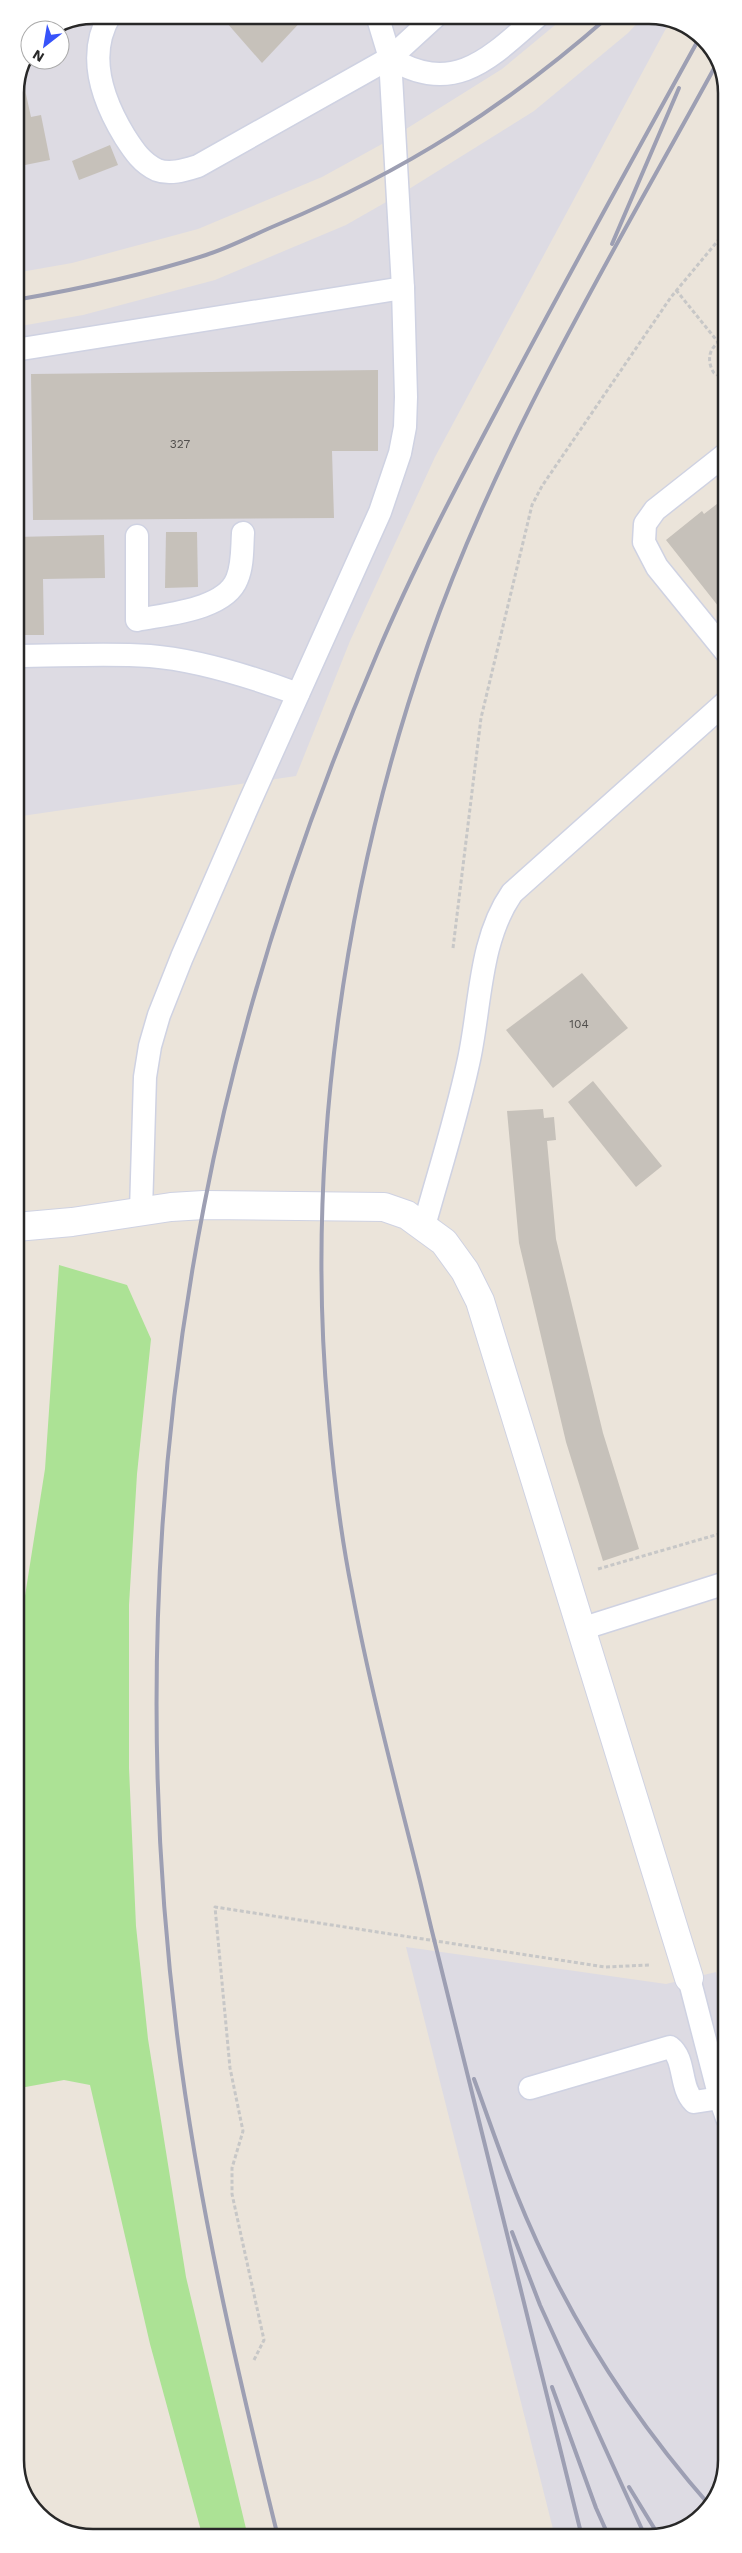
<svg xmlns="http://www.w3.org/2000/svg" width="742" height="2553" font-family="'Work Sans',sans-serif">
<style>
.industrial{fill:#dddbe3}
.green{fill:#ace295}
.building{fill:#c6c1ba}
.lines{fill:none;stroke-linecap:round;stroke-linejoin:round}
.service-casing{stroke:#cfd2e2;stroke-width:25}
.minor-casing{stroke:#cfd2e2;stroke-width:30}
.path{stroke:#c7c7c7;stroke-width:3;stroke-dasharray:4 2.5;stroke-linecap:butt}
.service{stroke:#fff;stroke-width:22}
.minor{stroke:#fff;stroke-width:28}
.rail{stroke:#9d9fb3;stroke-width:4}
.labels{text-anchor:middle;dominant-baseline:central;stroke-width:4.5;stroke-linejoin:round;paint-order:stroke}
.number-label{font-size:12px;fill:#504e4c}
.rim{fill:none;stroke:#282828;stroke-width:2.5}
</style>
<rect width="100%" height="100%" fill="#ebe4da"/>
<g class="industrial">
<path d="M93,15l473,1 -64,53 -120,75 -60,33 -124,52 -126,34 -57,10v-180l15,-36v3h30v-30h-3z"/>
<path d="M644,16h15l11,5 -235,436 -85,184 -54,135 -281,41v-490l68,-12 132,-35 131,-55 63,-36 125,-78 94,-78z"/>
<path d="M406,1947l260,37 50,-12 6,30 5,-1v459l-16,48 -47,28 -109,1z"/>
</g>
<path class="green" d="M59,1265l68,20 24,54 -14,135 -8,131v163l7,158 12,113 38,238 62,260 -45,1 -53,-194 -60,-259 -26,-5 -44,8 -4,5v-440l29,-184z"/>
<g class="building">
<path d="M220,15h87l-45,48z"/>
<path d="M22,76l9,41 10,-2 9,45 -35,7v-74z"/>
<path d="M110,145l8,20 -39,15 -7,-19z"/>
<path d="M378,370v81h-46l2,67 -301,2 -2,-146z"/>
<path d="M726,497v119l-60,-76 36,-29 2,3z"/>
<path d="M166,532h31l1,55 -33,1z"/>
<path d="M104,535l1,43 -62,1 1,56h-29v-98z"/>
<path d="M582,973l46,55 -75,60 -47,-58z"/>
<path d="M593,1081l69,85 -26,21 -68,-85z"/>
<path d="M543,1109l1,9 10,-1 2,23 -9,1 9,98 47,194 36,116 -36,12 -37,-119 -47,-199 -12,-132z"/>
</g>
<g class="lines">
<g class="service-casing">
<g id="service">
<path d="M110,15c-24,40 -7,86 15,122 9,14 17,26 32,33 13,5 28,0 41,-4l192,-108 47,-43"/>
<path d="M390,58c64,39 100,0 148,-42"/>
<path d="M15,350l388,-62"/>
<path d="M726,454l-71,56 -10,14 -1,18 13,25 69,85"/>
<path d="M137,536v84c29,-6 88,-10 100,-41 6,-14 5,-31 6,-46"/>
<path d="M15,656c45,0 90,-3 135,0 49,4 102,21 148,38"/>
<path d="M141,1211l4,-134 5,-31 9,-31 23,-58 68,-156 130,-289 20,-59 5,-26 1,-30 -3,-109 -13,-230 -13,-43"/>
<path d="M424,1226c15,-54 32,-107 44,-162 13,-56 10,-122 44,-171l214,-191"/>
<path d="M581,1629l145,-46"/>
<path d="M689,1978l31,120 7,-2"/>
<path d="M530,2088l140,-41c16,12 9,40 24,55l26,-4 7,20"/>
</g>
</g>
<g class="minor-casing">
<path id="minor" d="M16,1227l56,-5 99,-15 33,-2 180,2 23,8 37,27 21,29 15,30 209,677"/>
</g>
<g class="path">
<path d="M676,290l42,52"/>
<path d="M726,339c-16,5 -21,20 -12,34l12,7"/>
<path d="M453,948l28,-230 51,-213 10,-19 129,-189 55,-66"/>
<path d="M598,1569l128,-37"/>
<path d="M254,2360l10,-20 -32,-146v-26l11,-37 -13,-63 -15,-161 390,60 44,-2"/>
</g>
<use href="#service" class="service"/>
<use href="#minor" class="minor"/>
<g class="rail">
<path d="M612,244l67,-156"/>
<path d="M15,300c64,-11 129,-25 191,-45 25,-8 49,-21 73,-31 126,-53 228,-118 330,-208"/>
<path d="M474,2079c14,38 27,77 42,114 46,115 113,221 195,314"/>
<path d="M512,2232l28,73 105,231"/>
<path d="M552,2387l44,121 13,29"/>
<path d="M629,2487l30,49"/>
<path d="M278,2537c-41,-166 -80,-333 -101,-503 -34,-274 -26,-557 27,-828 36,-189 97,-375 173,-552 36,-85 79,-167 122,-248 66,-125 134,-248 202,-371"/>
<path d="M582,2537c-54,-219 -110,-437 -162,-656 -24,-96 -50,-193 -68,-290 -12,-60 -19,-120 -24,-180 -23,-255 16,-526 100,-767 71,-204 186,-392 289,-581"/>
</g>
</g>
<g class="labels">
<g class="number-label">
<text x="180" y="444">327</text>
<text x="579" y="1024">104</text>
</g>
</g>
<path d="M0 0H742V2553H0ZM93 24H649A69 69 0 0 1 718 93V2460A69 69 0 0 1 649 2529H93A69 69 0 0 1 24 2460V93A69 69 0 0 1 93 24Z" fill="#fff" fill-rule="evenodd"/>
<path class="rim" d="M93 24H649A69 69 0 0 1 718 93V2460A69 69 0 0 1 649 2529H93A69 69 0 0 1 24 2460V93A69 69 0 0 1 93 24Z"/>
<g transform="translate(45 45) rotate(211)"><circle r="24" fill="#ffffff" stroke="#a9a9a9"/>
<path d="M0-4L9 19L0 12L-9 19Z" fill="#3753fa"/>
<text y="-8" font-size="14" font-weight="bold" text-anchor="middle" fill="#282828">N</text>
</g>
</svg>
